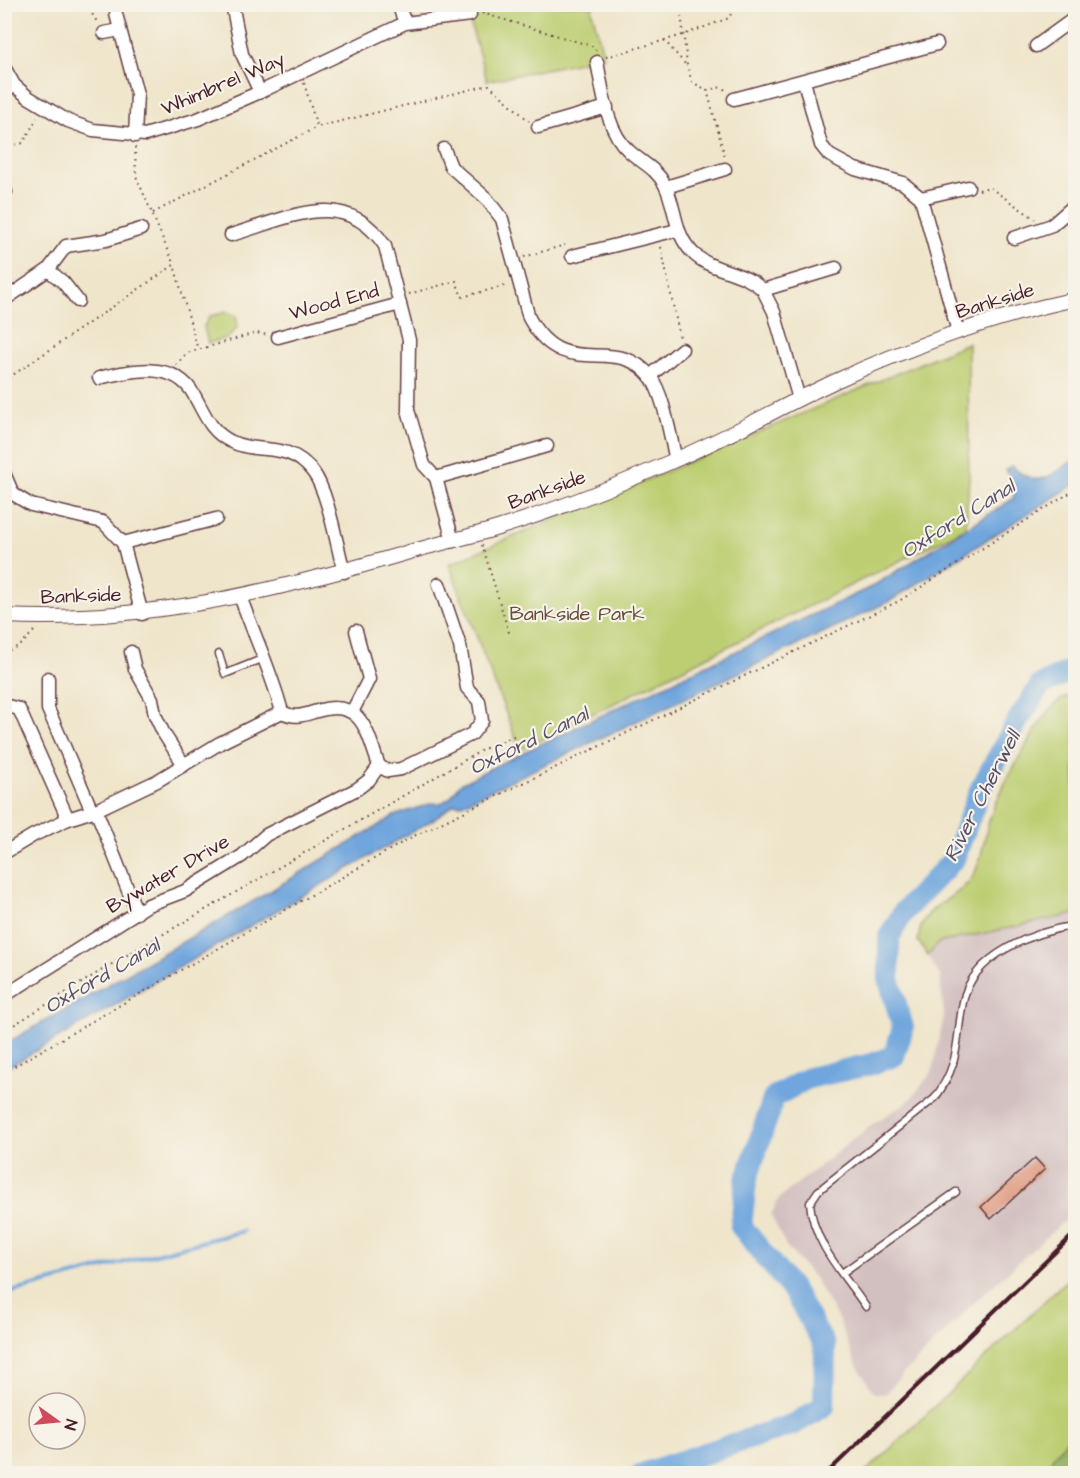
<svg xmlns="http://www.w3.org/2000/svg" width="1080" height="1478" font-family="'Architects Daughter',sans-serif">
<style>
.industrial{fill:#d2bfc0}
.green{fill:#bcce71;stroke:#83764e;stroke-width:1.5}
.forest{fill:#95b163;stroke:#706847;stroke-width:1.5}
.water{fill:#70a6dd;stroke:#5d6284;stroke-width:1.5}
.lines{fill:none;stroke-linecap:round;stroke-linejoin:round}
.stream{stroke:#70a6dd;stroke-width:4}
.river{stroke:#70a6dd;stroke-width:22}
.building{fill:#de9a80}
.service-casing{stroke:#633d43;stroke-width:9}
.minor-casing{stroke:#633d43;stroke-width:15}
.tertiary-casing{stroke:#633d43;stroke-width:16}
.path{stroke:#633d43;stroke-width:2;stroke-dasharray:1.5 4.5;stroke-linecap:butt}
.service{stroke:#fff;stroke-width:6}
.minor{stroke:#fff;stroke-width:12}
.tertiary{stroke:#fff;stroke-width:14}
.rail{stroke:#4a1f2b;stroke-width:4}
.labels{text-anchor:middle;dominant-baseline:central;stroke-width:4.5;stroke-linejoin:round;paint-order:stroke}
.street-label{font-size:20px;fill:#4a1f2b;stroke:#f7f3e8}
.park-label{font-size:20px;fill:#664b3c;stroke:#f7f3e8}
.water-label{font-size:21px;font-style:italic;fill:#574e69;stroke:#f7f3e8}
</style>
<rect width="100%" height="100%" fill="#f7f3e8"/>
<filter id="ink" filterUnits="userSpaceOnUse"><feTurbulence type="fractalNoise" baseFrequency=".0167" numOctaves="2"/><feDisplacementMap in="SourceGraphic" scale="12" xChannelSelector="R" yChannelSelector="G"/><feConvolveMatrix kernelMatrix="1 2 1 2 8 2 1 2 1" color-interpolation-filters="sRGB"/></filter>
<filter id="wash" filterUnits="userSpaceOnUse"><feTurbulence type="fractalNoise" baseFrequency=".008" numOctaves="4" result="noise"/><feDisplacementMap in="SourceGraphic" scale="24" xChannelSelector="R" yChannelSelector="G"/><feGaussianBlur stdDeviation="1.35" result="paint"/><feColorMatrix in="noise" values="0 0 0 0 0 0 0 0 0 0 0 0 0 0 0 0 0 1.4 0 .05"/><feComposite in="paint" operator="in"/></filter>
<g filter="url(#wash)">
<rect width="100%" height="100%" fill="#efe5ca"/>
<path class="industrial" d="M1075,914v297l-95,86 -87,87 -7,10 -12,-1 -19,-31 -16,-41 -24,-42 -29,-33 -15,-31 8,-17 94,-74 38,-25 21,-27 12,-56 -4,-40 -12,-20 10,-13z"/>
<g class="green">
<path d="M465,5h128l-1,6 12,46 -117,24z"/>
<path d="M227,312l9,4 2,10 -10,12 -20,5 -4,-17 6,-10z"/>
<path d="M968,343l1,134 -3,51 -446,222 -71,-186z"/>
<path d="M1075,695v219l-137,29 -10,13 -10,-15c4,-43 44,-38 58,-71 8,-19 9,-40 16,-58 9,-23 50,-102 70,-113 4,-2 9,-3 13,-4z"/>
<path d="M1075,1272v158l-20,24 -11,19 -180,1z"/>
</g>
<path class="forest" d="M1075,1430v43h-31l11,-19z"/>
<path class="water" d="M1075,459v25l-185,117 -428,203h-8l-18,14 -431,251v-25l254,-146 135,-82 38,-13 8,1 10,-6 10,-14 33,-17 380,-181 140,-87 2,-13 -9,-16 6,-4c26,25 38,10 63,-7z"/>
<g class="lines">
<path class="stream" d="M4,1294l239,-63"/>
<path class="river" d="M642,1474l152,-50 30,-18 1,-60 -31,-54 -53,-66 5,-45 28,-84 34,-19 64,-14 22,-8 9,-28 -14,-49v-42l15,-26 50,-52 26,-69 38,-70 23,-35 35,-17"/>
</g>
<g id="blocks">
<path class="building" d="M1035,1158l10,11 -54,50 -10,-12z"/>
</g>
</g>
<g filter="url(#ink)">
<use href="#blocks" fill-opacity="0" stroke="#633d43" stroke-width="1.5"/>
<g class="lines">
<g class="service-casing">
<g id="service">
<path d="M4,177l5,15"/>
<path d="M219,654l6,20 37,-15"/>
<path d="M842,1273l114,-81"/>
<path d="M866,1307c-22,-32 -53,-64 -56,-104l8,-12 117,-93c26,-36 20,-55 28,-96 9,-48 71,-70 113,-77"/>
</g>
</g>
<g class="minor-casing">
<g id="minor">
<path d="M232,4l10,50 18,38"/>
<path d="M398,4l7,19"/>
<path d="M116,14l21,80 -2,42"/>
<path d="M104,33l16,-3"/>
<path d="M1036,46l40,-29"/>
<path d="M597,62c6,28 9,69 32,89 13,12 27,17 36,34 12,24 8,50 30,70 19,17 49,16 68,35l73,-22"/>
<path d="M4,67l10,18 14,12 40,24 25,9 52,5 53,-16 62,-27 145,-69 65,-8"/>
<path d="M804,81l17,64 8,10 26,14 48,14 18,15 37,134"/>
<path d="M4,93l10,-8"/>
<path d="M734,99l203,-55"/>
<path d="M538,127l69,-20"/>
<path d="M444,149l7,18 35,31 16,21 27,99c36,66 85,14 121,58 14,18 20,61 26,84"/>
<path d="M666,187l59,-18"/>
<path d="M921,198l47,-11"/>
<path d="M231,235c56,-16 114,-50 154,11l24,94 -1,70 16,55 12,13 17,63"/>
<path d="M1014,238l38,-13 24,-21"/>
<path d="M572,256l105,-26"/>
<path d="M48,270l15,12 15,19"/>
<path d="M763,290l11,22 25,87"/>
<path d="M4,300l44,-30 18,-24 40,-6 35,-11"/>
<path d="M278,337l122,-33"/>
<path d="M650,376l32,-27"/>
<path d="M99,378c32,-8 76,-18 95,17 11,19 16,36 36,46 28,15 58,-2 83,31 15,19 24,75 31,100"/>
<path d="M4,473l9,21 18,11 72,17 20,21 19,71"/>
<path d="M436,478l111,-32"/>
<path d="M123,543l93,-24"/>
<path d="M240,596c14,39 32,77 42,116 14,7 21,3 35,-1 45,-14 50,21 62,55"/>
<path d="M131,652l4,17 17,30 3,16 9,19 20,31"/>
<path d="M48,678v31l44,102"/>
<path d="M4,705l15,4 49,110"/>
<path d="M352,712l17,-33 -13,-48"/>
<path d="M379,766l9,5 13,-2 71,-35 10,-13 -3,-20 -12,-13 -7,-42 -21,-62"/>
<path d="M96,810l41,103"/>
<path d="M4,853l30,-18 34,-16 28,-9 61,-29 63,-38 62,-31"/>
<path d="M4,996l144,-91 37,-14 57,-35 24,-21 91,-46 12,-9 10,-14"/>
</g>
</g>
<g class="tertiary-casing">
<path id="tertiary" d="M4,616c139,7 264,-23 395,-61 33,-10 66,-17 99,-27 61,-19 121,-43 179,-69 56,-24 108,-55 163,-80 75,-34 155,-63 236,-80"/>
</g>
<g class="path">
<path d="M86,4l11,18"/>
<path d="M680,4l7,61 5,17 15,8 15,-3 4,4"/>
<path d="M482,13l113,34 1,4"/>
<path d="M483,13l4,-9"/>
<path d="M664,40l22,25"/>
<path d="M606,57l77,-22 46,-17 7,-14"/>
<path d="M304,83l13,44 172,-42 40,36"/>
<path d="M707,90l18,67"/>
<path d="M135,147l1,29 38,89"/>
<path d="M4,148l19,-5 14,-25"/>
<path d="M979,190l10,-3 46,32"/>
<path d="M153,213l164,-86"/>
<path d="M661,247l19,91"/>
<path d="M524,257l41,-12"/>
<path d="M409,294l47,-13 6,16 46,-12"/>
<path d="M176,365l11,-12 69,-20 12,2"/>
<path d="M4,381l170,-116 24,85"/>
<path d="M482,545l28,91"/>
<path d="M4,652l16,-6 15,-16"/>
<path d="M4,1031l116,-72 364,-210 30,-13"/>
<path d="M4,1072l408,-235 487,-236 177,-112"/>
</g>
<use href="#service" class="service"/>
<use href="#minor" class="minor"/>
<use href="#tertiary" class="tertiary"/>
<path class="rail" d="M826,1474l250,-242"/>
</g>
</g>
<g class="labels">
<g class="street-label">
<text transform="translate(223 84) rotate(-23)">Whimbrel Way</text>
<text transform="translate(995 301) rotate(-17)">Bankside</text>
<text transform="translate(334 302) rotate(-15)">Wood End</text>
<text transform="translate(547 490) rotate(-20)">Bankside</text>
<text transform="translate(81 596) rotate(-2)">Bankside</text>
<text transform="translate(168 874) rotate(-30)">Bywater Drive</text>
</g>
<g class="park-label">
<text x="577" y="614">Bankside Park</text>
</g>
<g class="water-label">
<text transform="translate(958 519) rotate(-32)">Oxford Canal</text>
<text transform="translate(529 741) rotate(-26)">Oxford Canal</text>
<text transform="translate(982 796) rotate(-63)">River Cherwell</text>
<text transform="translate(102 976) rotate(-30)">Oxford Canal</text>
</g>
</g>
<rect width="1080" height="1478" fill="none" stroke="#f7f3e8" stroke-width="24"/>
<g transform="translate(57 1421) rotate(105)"><circle r="28" fill="#f7f3e8" stroke="#b29e9c" stroke-width="1.5"/>
<path d="M0-4.5L10 22L0 15L-10 22Z" fill="#d1495b"/>
<text y="-9" font-size="16" font-weight="bold" text-anchor="middle" fill="#4a1f2b">N</text>
</g>
</svg>
